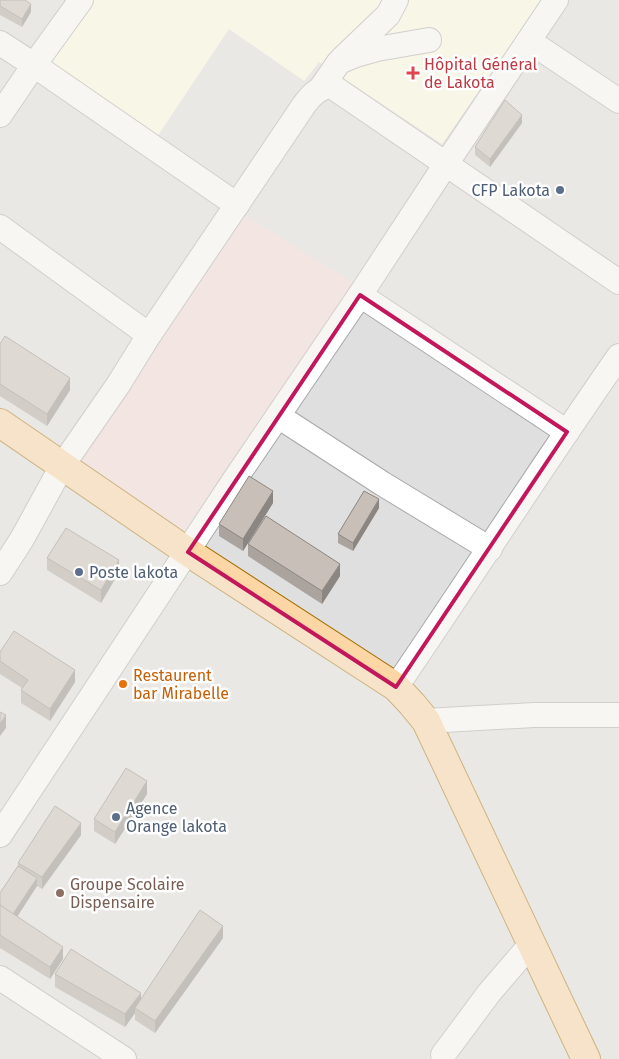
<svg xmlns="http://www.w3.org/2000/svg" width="619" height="1059" font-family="'Fira Sans',sans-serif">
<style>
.residential{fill:#e0dfdf}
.commercial{fill:#f2dad9}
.education{fill:#ffffe5}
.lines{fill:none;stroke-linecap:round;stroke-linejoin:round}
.minor-casing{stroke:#a9a9a9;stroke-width:26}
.major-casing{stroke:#a06b00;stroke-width:30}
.minor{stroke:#fff;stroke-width:24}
.major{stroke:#fcd6a4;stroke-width:28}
.wall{fill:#aba49e}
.shaded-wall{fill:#8b8681}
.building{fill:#c7bfb8;stroke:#8b8681}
.marked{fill:none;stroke:#c2185b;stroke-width:4;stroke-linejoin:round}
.health-dot{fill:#e0444e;stroke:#fff;stroke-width:2}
.service-dot{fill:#5c6f8a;stroke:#fff;stroke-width:2}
.food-dot{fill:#e8710a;stroke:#fff;stroke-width:2}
.education-dot{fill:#8d6e63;stroke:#fff;stroke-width:2}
.labels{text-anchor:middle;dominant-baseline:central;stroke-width:5;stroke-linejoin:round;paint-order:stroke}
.health-label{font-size:16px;fill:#be3a42;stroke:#fff;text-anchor:start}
.service-label{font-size:16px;fill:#4e5e75;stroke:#fff;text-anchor:start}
.food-label{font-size:16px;fill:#c56008;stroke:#fff;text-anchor:start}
.education-label{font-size:16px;fill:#785e54;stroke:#fff;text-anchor:start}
</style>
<rect width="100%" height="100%" fill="#f2efe9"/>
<rect class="residential" x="0" y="0" width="619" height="1059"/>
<path class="commercial" d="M243,214l114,71 -166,253 -113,-77z"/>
<path class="education" d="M94,0h448l-100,144 -123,-82 -15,19 -75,-52 -72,108 -111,-72z"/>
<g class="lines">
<g class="minor-casing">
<g id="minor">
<path d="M529,41l90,60"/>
<path d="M0,43l34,22 203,140"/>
<path d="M342,59l46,-44 8,-15"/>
<path d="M321,88l18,-26 17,-7 21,-6 52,-9"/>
<path d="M0,115l34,-50 47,-65"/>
<path d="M0,227l149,108"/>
<path d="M360,295l207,137"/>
<path d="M278,416l105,68 107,65"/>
<path d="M0,573l22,-34 40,-73 56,-81 31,-50 155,-230c8,-11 13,-15 26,-20l289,197"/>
<path d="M396,687c75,-110 147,-222 223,-331"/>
<path d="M426,721l108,-6h85"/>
<path d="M0,835l235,-356 125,-184 86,-131 110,-164"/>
<path d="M0,978l124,81"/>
<path d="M443,1055l46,-62 43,-50"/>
</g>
</g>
<g class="major-casing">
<path id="major" d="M0,423l188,129 208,135 16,17 14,17 160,338"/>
</g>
<use href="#minor" class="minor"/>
<use href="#major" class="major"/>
</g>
<g class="wall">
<path d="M0,6l31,6 -9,15 -22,-12z"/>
<path d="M522,123l-32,44 -15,-12v-8z"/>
<path d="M0,344l70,46 -23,36 -47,-30z"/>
<path d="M273,503l-30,48 -24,-15v-12z"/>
<path d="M379,508l-26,43 -15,-8v-9z"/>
<path d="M248,544l92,32 -18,28 -74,-48z"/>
<path d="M47,558l72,14 -18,31 -54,-33z"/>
<path d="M0,652l75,30 -25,39 -29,-18v-13l1,-2 -22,-14z"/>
<path d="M147,794l-32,50 -21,-13v-12z"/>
<path d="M81,835l-39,54 -5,-3 -20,31 46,42 -13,20 -50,-31v-55l18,-27v-3z"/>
<path d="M223,938l-68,95 -20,-13v-7l-10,14 -70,-40v-13l86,25z"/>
</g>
<g class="shaded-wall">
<path d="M31,4v8l-9,15v-8z"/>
<path d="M522,115v8l-32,44v-8z"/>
<path d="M70,378v12l-23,36v-12z"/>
<path d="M273,491v12l-30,48v-12z"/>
<path d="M379,499v9l-26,43v-8z"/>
<path d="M119,560v12l-18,31v-13z"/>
<path d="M340,564v12l-18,28v-13z"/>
<path d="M75,670v12l-25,39v-12z"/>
<path d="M6,715v13l-6,8v-12z"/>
<path d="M147,781v13l-32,50v-12z"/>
<path d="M81,823v12l-39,54v-12z"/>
<path d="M37,878v8l-24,37v-9z"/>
<path d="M223,926v12l-68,95v-12z"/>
<path d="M63,947v12l-13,20v-12z"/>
<path d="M141,993v12l-6,3v5l-10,14v-13z"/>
</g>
<g class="building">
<path d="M0,0h25l6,4 -9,15 -22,-13z"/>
<path d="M505,100l17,15 -32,44 -15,-12z"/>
<path d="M5,336l65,42 -23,36 -47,-30v-40z"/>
<path d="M249,476l24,15 -30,48 -24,-15z"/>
<path d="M364,491l15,8 -26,44 -15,-9z"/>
<path d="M266,516l74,48 -18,27 -74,-47z"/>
<path d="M66,528l53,32 -18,30 -54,-32z"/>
<path d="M14,631l61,39 -25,39 -29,-19 7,-10 -28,-19v-9z"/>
<path d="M0,712l6,3 -6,9z"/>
<path d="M126,768l21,13 -32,51 -21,-13z"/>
<path d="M55,806l26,17 -39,54 -24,-14z"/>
<path d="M18,866l19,12 -24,36 -13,-9v-12z"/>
<path d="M0,905l63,42 -13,20 -50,-32z"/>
<path d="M200,910l23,16 -68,95 -20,-13z"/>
<path d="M71,949l70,44 -16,21 -70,-40z"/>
</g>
<path d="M0 0H619V1059H0ZM360,295l207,137 -171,255 -208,-135z" fill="#f2efe9" fill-opacity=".55" fill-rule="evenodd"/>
<path class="marked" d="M360,295l207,137 -171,255 -208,-135z"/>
<path class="health-dot" d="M410.5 65.5h5v5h5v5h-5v5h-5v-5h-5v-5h5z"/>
<g class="service-dot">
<circle cx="560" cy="190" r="5"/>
<circle cx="79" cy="572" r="5"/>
<circle cx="116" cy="817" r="5"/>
</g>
<circle class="food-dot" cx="123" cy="684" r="5"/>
<circle class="education-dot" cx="60" cy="893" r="5"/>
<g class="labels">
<g class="health-label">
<text x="424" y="64">Hôpital Général<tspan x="424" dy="18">de Lakota</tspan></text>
</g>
<g class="service-label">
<text x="550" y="190" text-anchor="end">CFP Lakota</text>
<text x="89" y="572">Poste lakota</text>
<text x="126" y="808">Agence<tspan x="126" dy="18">Orange lakota</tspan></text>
</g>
<g class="food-label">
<text x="133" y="675">Restaurent<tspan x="133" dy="18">bar Mirabelle</tspan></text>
</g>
<g class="education-label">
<text x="70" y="884">Groupe Scolaire<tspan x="70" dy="18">Dispensaire</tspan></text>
</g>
</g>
</svg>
